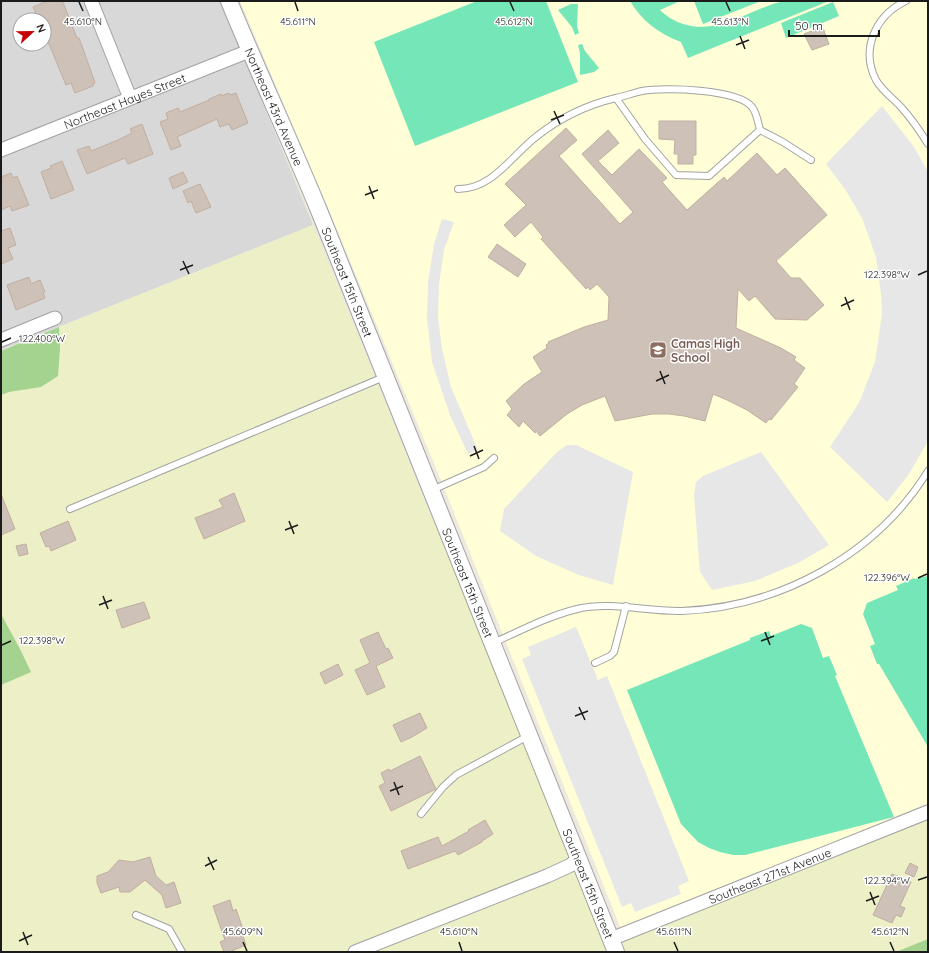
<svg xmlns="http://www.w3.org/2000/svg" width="929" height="953" font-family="Quicksand,sans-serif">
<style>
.residential{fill:#d9d8d8;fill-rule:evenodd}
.education{fill:#fffed7}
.farmland{fill:#edefc7}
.forest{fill:#a4d28f}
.pitch{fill:#74e6b8}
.parking{fill:#e7e7e7}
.building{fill:#cec1b8;stroke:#c1aea0}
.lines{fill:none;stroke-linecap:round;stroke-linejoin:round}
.service-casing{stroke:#a2a2a2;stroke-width:8}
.minor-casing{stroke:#a2a2a2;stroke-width:15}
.tertiary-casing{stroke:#a2a2a2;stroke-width:18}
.service{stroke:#fff;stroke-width:6}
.minor{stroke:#fff;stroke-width:13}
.tertiary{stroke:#fff;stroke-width:16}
.ticks{fill:none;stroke:#1b1b1b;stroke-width:1.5}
.labels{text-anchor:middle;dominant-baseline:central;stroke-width:3;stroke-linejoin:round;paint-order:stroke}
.street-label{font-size:12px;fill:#1b1b1b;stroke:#fff}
.education-label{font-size:12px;font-weight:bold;fill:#785e54;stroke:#fff;text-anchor:start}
.ticks-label{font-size:10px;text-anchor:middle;fill:#1b1b1b;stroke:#fff;stroke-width:3;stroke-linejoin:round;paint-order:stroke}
</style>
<rect width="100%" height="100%" fill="#eee9df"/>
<path class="residential" d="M1,1h220l92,224 -312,125zM20,20h24v24h-24z"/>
<path class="education" d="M240,1h688v802l-163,68 -144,58 -181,-451 -106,-256z"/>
<g class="farmland">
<path d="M313,225l296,727h-608v-267l29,-13 -9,-21 -20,-37v-219l8,-3 51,-44 -1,-21z"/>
<path d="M928,813v126l-32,13h-273l-4,-11z"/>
</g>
<g class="forest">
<path d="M59,327l1,21 -2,28 -17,11 -32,5 -8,3v-44z"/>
<path d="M1,614l20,37 10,21 -30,13z"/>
<path d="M928,939v13h-32z"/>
</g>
<g class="pitch">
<path d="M477,1h69l32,81 -163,64 -41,-104z"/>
<path d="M630,1h50l-20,9c6,6 14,11 23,14 37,11 63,-13 97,-22 10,-2 37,-1 49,-1l-141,57 -7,-16c-22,-8 -39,-21 -51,-41z"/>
<path d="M694,1h67l-58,23z"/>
<path d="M833,2l6,14 -53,22 -5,-15z"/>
<path d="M571,4h7l-1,22 2,7 -4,2 -3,-8 -14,-17z"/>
<path d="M582,44l3,7 14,17 -5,4 -14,3v-22l-2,-8z"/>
<path d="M928,576v171l-49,-83h-2l-7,-18 5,-2 -12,-30 4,-11 31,-13 -2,-4 18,-8 1,1z"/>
<path d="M801,624l11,4 11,30 6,-2 8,19 -2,1 59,141 -149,38h-12l-13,-3 -11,-4 -11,-6 -17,-18 -54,-134 123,-50v-2l19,-7 2,5z"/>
</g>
<g class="parking">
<path d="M882,106l32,41 14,25v269l-19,33 -22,28 -57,-55 29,-44 16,-41 7,-48 -1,-20 -5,-37 -14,-39 -17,-29 -19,-25z"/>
<path d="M442,219l12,3 -10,28 -5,34 -1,33 4,32 9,38 27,63 -10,4 -18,-39 -18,-53 -5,-44 1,-36 6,-38z"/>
<path d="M567,445h9l57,27 -20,113 -34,-10 -43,-19 -36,-25 4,-22 53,-57z"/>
<path d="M761,452l68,93 -31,18 -43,18 -43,9 -12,-18 -6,-77 2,-13 7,-6z"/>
<path d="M576,627l22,53 9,-4 82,205 -11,5 3,8 -46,18 -4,-9 -9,4 -100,-248 9,-4 -3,-8z"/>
</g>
<g class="building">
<path d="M47,1h15l2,4 13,33h2l12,33 4,12 -2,1v2l-18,7 -4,-10 -5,2 -22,-53v-12h-5l-6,-13z"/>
<path d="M822,27l1,1 6,16 -17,6 -8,-16z"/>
<path d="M229,93l1,2 6,-2 12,30 -16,7 -3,-6 -9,3 -3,-8 -40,18 4,9 -10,4 -11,-28 8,-3 -2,-6 12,-5 2,4 29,-12v-1l12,-5v2z"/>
<path d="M659,121h37v34h-3v9h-15v-10h-4l1,-14 -16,-1z"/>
<path d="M142,124l11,30 -25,10 -3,-6 -38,16 -10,-24 12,-4 2,5 27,-11 14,-7 -2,-4z"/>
<path d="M566,128l11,12 -18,16 61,68 13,-12 -51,-58 26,-24 11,13 -21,18 14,14 27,-26 28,29 -5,4 25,28 37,-33 3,4 30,-28 20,22 8,-7 42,47 -51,46 15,17h9l24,27 -17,15 -32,-1 -20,-23 -6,5 -11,-12 -2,39 45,20 15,9 -2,3 11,8 -11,16 4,3 -27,33 -2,-1 -3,4 -19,-13 -20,-10 -14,-6 -8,27 -21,-5 -15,-2h-17l-37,7 -10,-25 -23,9 -15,9 -27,22 -4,-5 -1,2 -12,-12 -4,6 -12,-12 5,-6 -6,-8 18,-17 18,-12 -9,-15 14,-9 -1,-3 3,-2 -1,-1 36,-15 24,-7 1,-23 -12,-13 -7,6 -2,-3 -2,2 -45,-50 2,-2 -12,-15 -16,15 -11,-12 22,-20 -21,-21z"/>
<path d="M62,161l12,29 -23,9 -10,-27 10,-4 -1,-2z"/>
<path d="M183,172l5,10 -15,7 -4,-11z"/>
<path d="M11,173l2,5 4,-2 12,29 -17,6 -2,-5 -9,4v-33z"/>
<path d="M200,184l11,23 -15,6 -5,-12 -3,2 -5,-12z"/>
<path d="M10,228l6,17 -8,3 5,11 -12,5v-33z"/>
<path d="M497,244l29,20 -8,13 -30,-20z"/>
<path d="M29,277l2,7 9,-4 5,12 -2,1 2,5 -29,12 -9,-25z"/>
<path d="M234,493l11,28 -41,18 -9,-21 28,-11 -4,-7z"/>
<path d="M1,494l14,35 -14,6z"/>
<path d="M68,521l8,19 -25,11 -2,-5 -3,1 -6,-14z"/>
<path d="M26,544l2,10 -9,2 -3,-10z"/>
<path d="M144,602l6,16 -28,10 -6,-18z"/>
<path d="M378,632l8,17 2,-1 5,10 -17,8 9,21 -18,8 -12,-25 15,-7 -10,-23z"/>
<path d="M338,664l5,11 -18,9 -5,-11z"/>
<path d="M420,713l7,15 -15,9 -11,5 -8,-17z"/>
<path d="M420,756l16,33 -45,22 -12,-25 6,-3 -4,-10 8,-4 1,2z"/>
<path d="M485,820l8,14 -11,7v1l-24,13 -3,-4 -47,18 -7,-18 37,-14 4,9 27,-15 -1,-1z"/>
<path d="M150,857l6,19 10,9 8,-3 7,21 -15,5 -4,-13 -17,-15 -15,12h-10l-1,-5 -18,6 -4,-10v-7l11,-4 11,-12 14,2z"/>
<path d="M910,863l8,4 -4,10 -9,-4z"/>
<path d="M892,874l19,8 -11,24 5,2 -4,9 -5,-2 -4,8 -19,-8z"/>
<path d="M230,900l3,11 3,-2 8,23 -2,1 4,12 -17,7h-5l-4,-10 5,-2 -12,-34z"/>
</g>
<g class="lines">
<g class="service-casing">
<g id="service">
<path d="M906,1c-30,14 -46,48 -30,79 6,11 17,18 25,27 10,11 19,24 27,37"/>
<path d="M760,130c-2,-7 -3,-17 -8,-23 -14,-18 -88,-20 -110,-16 -9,2 -17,5 -26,7l29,41 31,36 33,1 51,-46 23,12 28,18"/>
<path d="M458,189c35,0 53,-33 79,-53 23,-18 49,-31 79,-38"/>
<path d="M432,490l52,-23 10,-9"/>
<path d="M70,509l314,-132"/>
<path d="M493,643c27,-12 55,-27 84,-34 35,-8 70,3 105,2 98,-4 194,-56 246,-140"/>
<path d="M595,663l15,-7 4,-4 12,-46"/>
<path d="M421,814l22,-27 13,-12 72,-39"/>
<path d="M136,915l33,14 13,23"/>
</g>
</g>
<g class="minor-casing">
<g id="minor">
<path d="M91,1l39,97"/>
<path id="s1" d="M1,150l248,-99"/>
<path d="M1,340l54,-22"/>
<path id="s2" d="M611,939l317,-127"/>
<path d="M355,952l192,-76 24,-11 8,-8"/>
</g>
</g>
<g class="tertiary-casing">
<g id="tertiary">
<path id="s3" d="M229,1c29,71 62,141 91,212l296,739"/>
</g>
</g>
<use href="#service" class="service"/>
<use href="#minor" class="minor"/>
<use href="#tertiary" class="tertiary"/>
</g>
<path class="ticks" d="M79,2l4,9M295,2l3,9M510,2l4,9M726,2l4,9M740,36l5,13M736,45l13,-5M554,111l6,13M551,120l13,-5M369,186l5,13M365,195l13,-5M183,261l6,13M180,270l13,-5M918,275l9,-4M845,297l5,13M841,306l13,-6M2,342l9,-4M660,371l5,13M656,381l13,-6M474,446l5,13M470,456l13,-6M289,521l5,13M285,530l13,-5M918,578l9,-4M103,596l5,13M99,605l13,-5M765,632l5,13M761,641l13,-5M2,645l9,-4M579,707l6,13M575,716l13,-5M394,782l5,13M390,791l13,-5M208,857l6,13M205,866l12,-6M918,880l9,-3M870,892l5,13M866,901l13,-5M23,932l5,13M19,941l13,-6M243,942l4,9M459,942l3,9M674,942l4,9M890,942l4,9"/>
<defs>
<g id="school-square" transform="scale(0.9)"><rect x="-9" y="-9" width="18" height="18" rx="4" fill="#8d6e63" stroke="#fff"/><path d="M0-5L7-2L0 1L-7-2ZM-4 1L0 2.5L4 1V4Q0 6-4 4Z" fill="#fff"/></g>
</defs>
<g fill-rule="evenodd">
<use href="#school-square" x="658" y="350"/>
</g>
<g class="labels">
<g class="street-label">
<text stroke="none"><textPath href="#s1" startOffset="133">Northeast Hayes Street</textPath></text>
<text stroke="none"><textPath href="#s3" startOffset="115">Northeast 43rd Avenue</textPath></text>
<text stroke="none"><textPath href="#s3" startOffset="305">Southeast 15th Street</textPath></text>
<text stroke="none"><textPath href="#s3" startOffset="629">Southeast 15th Street</textPath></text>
<text stroke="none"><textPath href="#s2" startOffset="171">Southeast 271st Avenue</textPath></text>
<text stroke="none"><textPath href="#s3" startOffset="953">Southeast 15th Street</textPath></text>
</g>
<g class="education-label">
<text x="671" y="343">Camas High<tspan x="671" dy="14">School</tspan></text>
</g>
</g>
<g class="ticks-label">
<text x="730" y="25">45.613°N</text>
<text x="83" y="25">45.610°N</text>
<text x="298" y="25">45.611°N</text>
<text x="514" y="25">45.612°N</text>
<text x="887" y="278">122.398°W</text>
<text x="42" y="342">122.400°W</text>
<text x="887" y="581">122.396°W</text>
<text x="42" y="644">122.398°W</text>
<text x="887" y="884">122.394°W</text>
<text x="243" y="935">45.609°N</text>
<text x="459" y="935">45.610°N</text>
<text x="674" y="935">45.611°N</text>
<text x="890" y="935">45.612°N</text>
</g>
<rect width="929" height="953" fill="none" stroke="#1b1b1b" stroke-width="4"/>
<g transform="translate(32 32) rotate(68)"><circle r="19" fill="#ffffff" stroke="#a4a4a4"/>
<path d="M0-3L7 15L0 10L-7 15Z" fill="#c60004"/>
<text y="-6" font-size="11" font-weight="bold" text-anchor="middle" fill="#1b1b1b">N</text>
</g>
<path d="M789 30v6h90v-6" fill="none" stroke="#1b1b1b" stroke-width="2"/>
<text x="795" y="30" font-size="12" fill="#1b1b1b" stroke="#ffffff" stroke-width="3" paint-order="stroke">50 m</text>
</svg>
